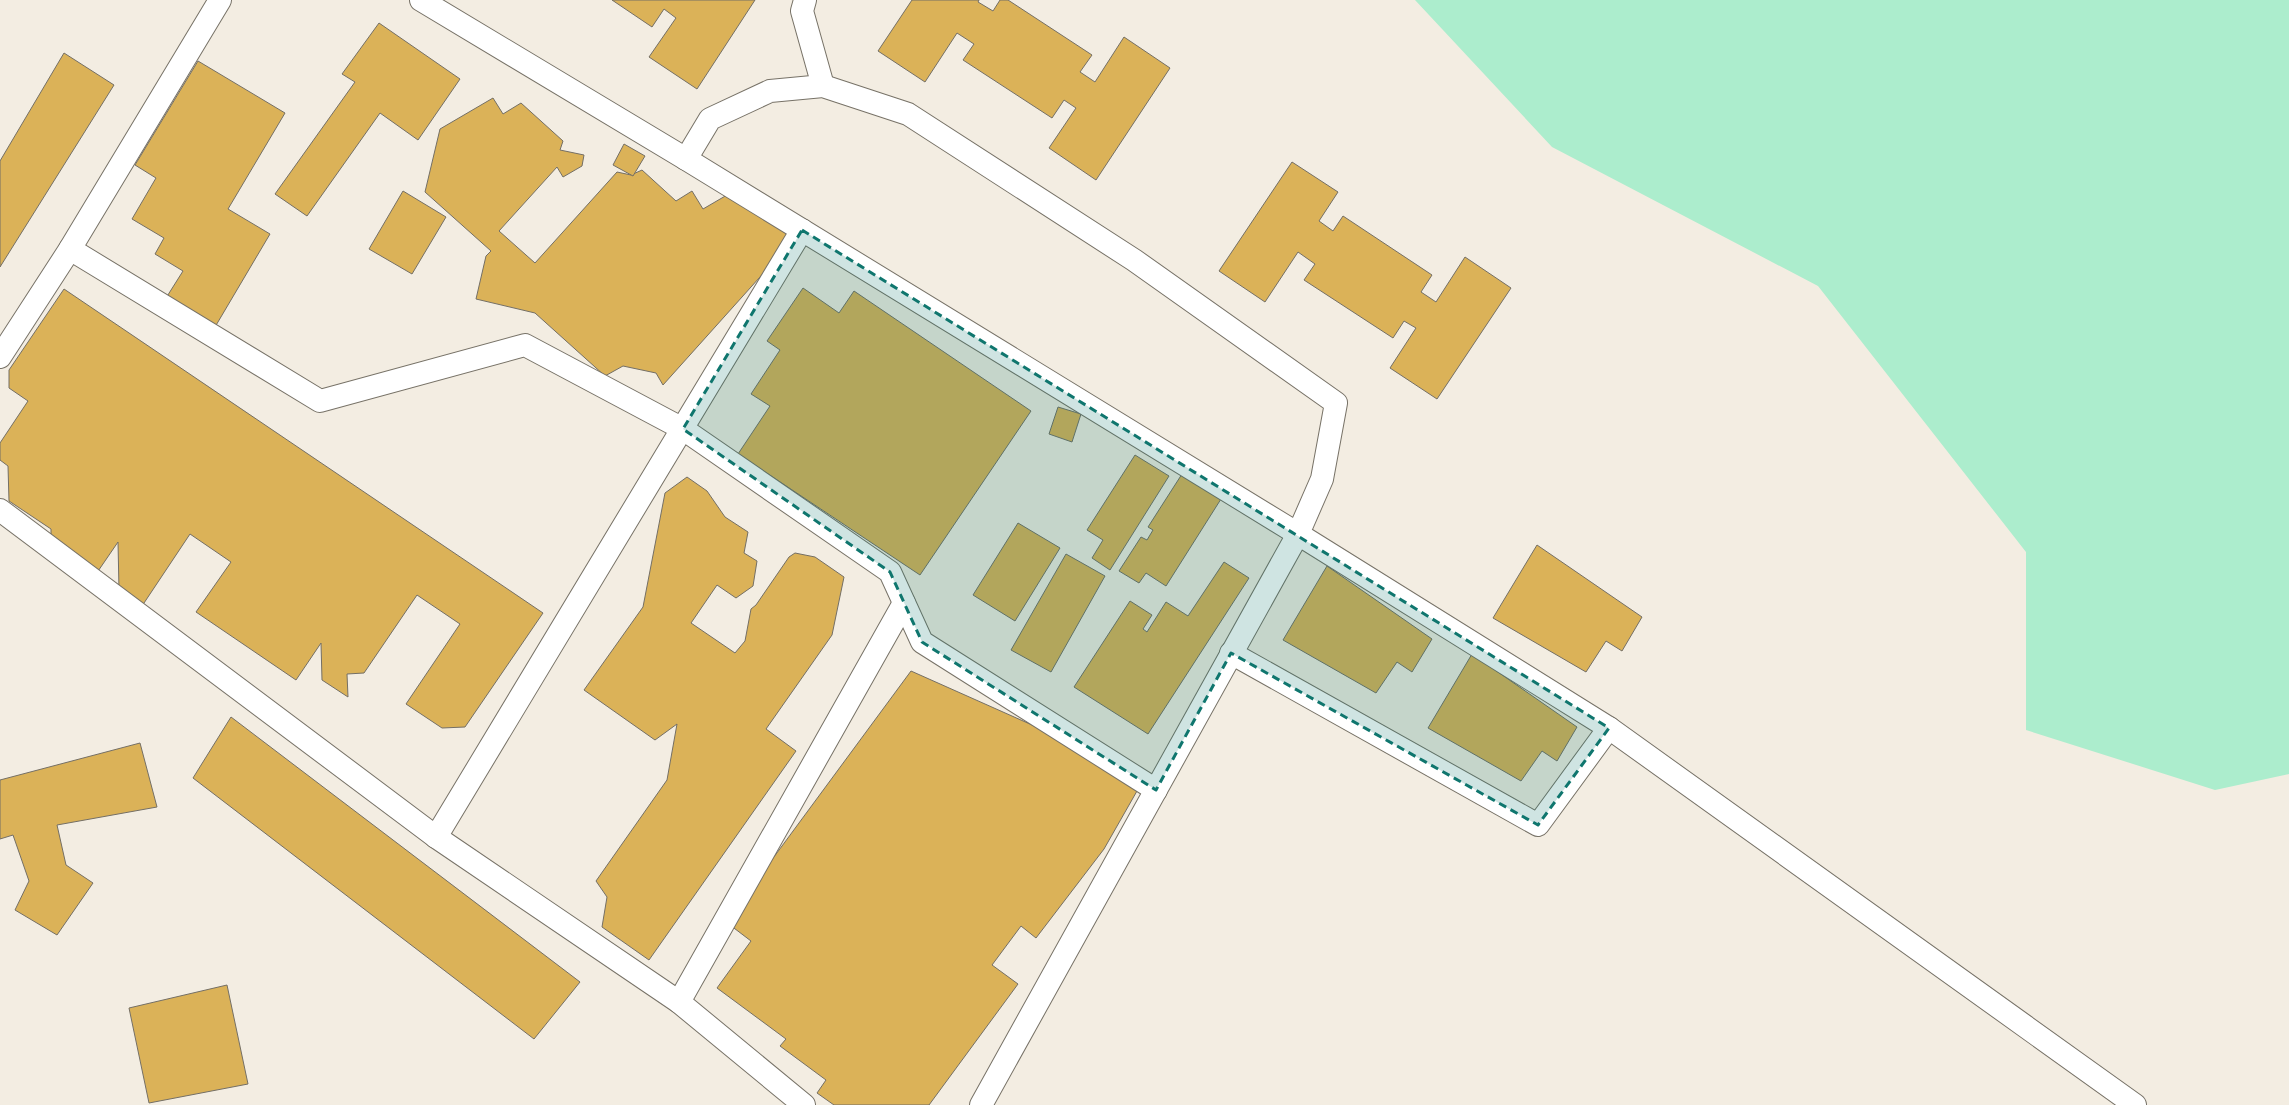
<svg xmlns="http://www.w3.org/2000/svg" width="2289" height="1105" font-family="Lato,sans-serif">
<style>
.green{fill:#acedcd}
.building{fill:#dbb258;stroke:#746f65}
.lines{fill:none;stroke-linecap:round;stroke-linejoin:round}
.minor-casing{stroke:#777267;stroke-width:24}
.minor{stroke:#fff;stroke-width:22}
.marked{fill:#0f766e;fill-opacity:0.2;stroke:#0f766e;stroke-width:3;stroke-dasharray:8 5;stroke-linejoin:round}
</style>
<rect width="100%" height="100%" fill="#f3ede2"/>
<path class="green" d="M1415,0h874v774l-74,16 -189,-60v-178l-208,-266 -266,-139z"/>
<g class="building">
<path d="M612,0h143l-58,89 -48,-32 27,-39 -12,-9 -12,18z"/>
<path d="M912,0h67l-1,2 15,9 7,-11h8l84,55 -12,17 15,10 29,-45 46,31 -74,112 -47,-32 27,-40 -12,-8 -12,18 -89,-58 11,-16 -17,-11 -32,49 -47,-31z"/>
<path d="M379,23l81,56 -42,61 -38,-27 -73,103 -32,-22 80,-112 -13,-8z"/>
<path d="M64,53l50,32 -114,182v-106z"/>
<path d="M198,61l87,52 -57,96 42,25 -55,93 -49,-29 17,-27 -28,-17 9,-16 -32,-19 24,-41 -21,-13z"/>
<path d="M493,98l10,16 18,-11 42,38 -3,9 24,5 -2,11 -19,11 -6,-10 -58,64 36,32 82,-91 14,3 11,-5 34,31 16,-10 11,18 36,-21 56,50 -132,147 -7,-12 -33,-7 -18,10 -70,-63 -59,-14 10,-43 5,-5 -66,-59 15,-63z"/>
<path d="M624,144l21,12 -12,20 -20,-11z"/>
<path d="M1292,162l46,30 -19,29 14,10 10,-15 89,59 -11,17 15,10 29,-45 46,31 -74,111 -47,-31 26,-40 -12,-7 -11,17 -89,-58 11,-16 -17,-12 -33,50 -46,-31z"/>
<path d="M403,191l43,26 -34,57 -43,-25z"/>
<path d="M803,288l36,25 15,-22 177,120 -111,164 -182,-121 32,-48 -19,-12 29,-44 -13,-9z"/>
<path d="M64,289l479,324 -78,114 -23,1 -36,-24 54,-80 -43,-29 -53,78 -17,1 1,23 -26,-17 -1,-37 -25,37 -100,-68 35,-50 -41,-28 -48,72 -23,-16 -1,-48 -24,35 -43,-29v-19l-42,-28 -1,-35 -8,-6v-17l28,-42 -19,-13v-18z"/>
<path d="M1058,407l23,7 -9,28 -23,-8z"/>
<path d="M1135,455l34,21 -59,94 -18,-12 11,-18 -16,-10z"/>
<path d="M1182,474l39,25 -55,87 -20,-13 -7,10 -20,-12 22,-34 6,3 6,-10 -5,-3z"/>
<path d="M687,477l20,14 18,26 23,15 -4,21 13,8 -4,25 -17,12 -19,-13 -26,38 44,30 10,-12 6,-32 5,-4 33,-48 6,-4 20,4 29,20 -12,58 -66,94 30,22 -147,209 -47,-33 5,-30 -11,-16 71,-101 10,-56 -22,16 -71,-50 59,-83 22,-114z"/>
<path d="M1018,523l42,25 -45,73 -42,-26z"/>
<path d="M1537,545l105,72 -20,34 -16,-10 -20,31 -93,-54z"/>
<path d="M1066,554l39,22 -54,96 -40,-22z"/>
<path d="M1224,562l25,16 -101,156 -74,-47 56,-86 22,14 -9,14 4,3 19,-30 22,14z"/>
<path d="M1327,566l105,73 -20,33 -15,-10 -21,31 -93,-53z"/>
<path d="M1472,654l105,73 -20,34 -15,-10 -21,30 -93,-53z"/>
<path d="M911,671l148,66 78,54 -33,58 -68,89 -15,-12 -29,39 26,19 -89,121h-95l-17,-12 9,-13 -46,-34 6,-7 -69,-51 34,-47 -25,-19z"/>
<path d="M231,717l349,265 -46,57 -341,-261z"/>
<path d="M140,743l17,64 -100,18 9,40 27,18 -36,52 -42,-25 14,-29 -16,-46 -13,4v-59z"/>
<path d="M227,985l21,99 -99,19 -20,-95z"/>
</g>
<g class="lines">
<g class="minor-casing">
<g id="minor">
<path d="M421,0l265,159 612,375 -317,571"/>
<path d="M805,0l-3,11 21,75"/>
<path d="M686,159l24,-40 60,-28 53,-5 85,28 226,146 202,143 -14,76 -24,55 311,194 526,377"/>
<path d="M70,249l250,152 205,-56 158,84 207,143 32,70 234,148"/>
<path d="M0,357l70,-108 150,-249"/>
<path d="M0,510l436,327 243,165 125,103"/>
<path d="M1231,653l307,172 71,-97"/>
<path d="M436,837l366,-607"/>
<path d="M679,1002l225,-399"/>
</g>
</g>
<use href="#minor" class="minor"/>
</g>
<path class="marked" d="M802,230l807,498 -71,97 -307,-172 -75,137 -234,-148 -32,-70 -207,-143z"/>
</svg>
